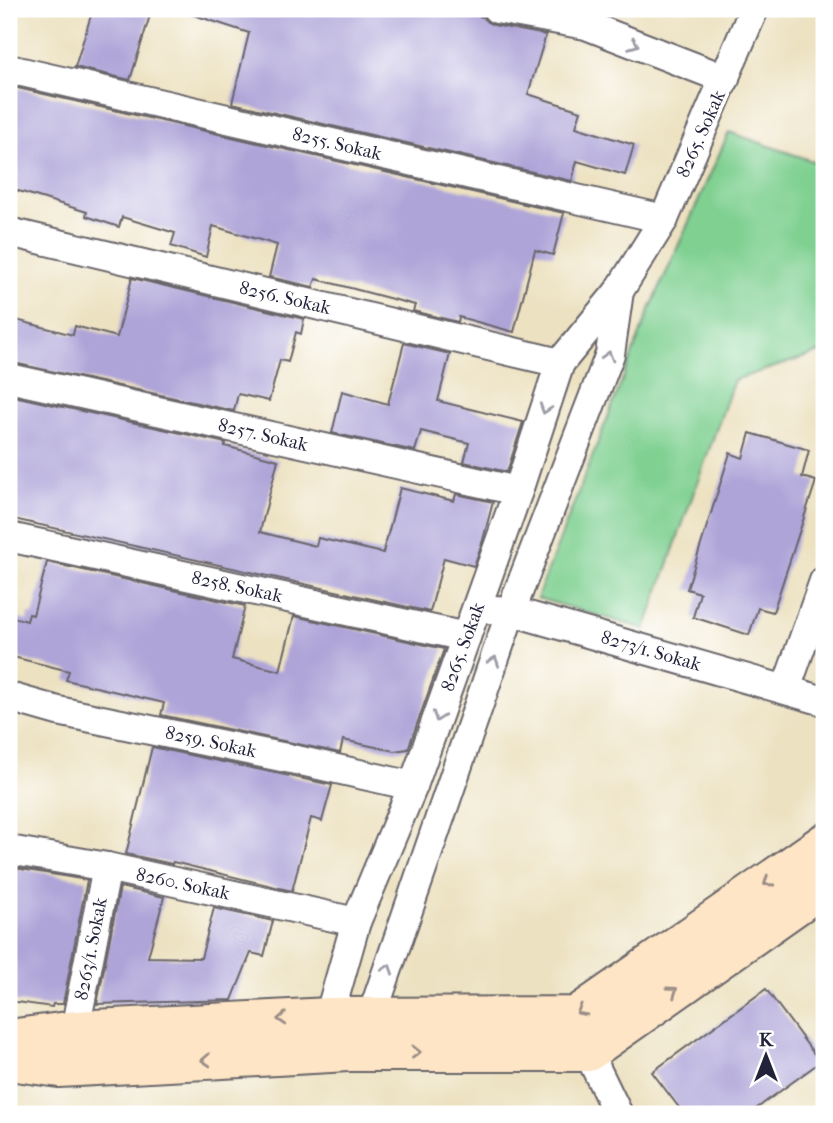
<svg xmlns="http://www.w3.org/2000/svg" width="833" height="1123" font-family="'IM FELL French Canon',serif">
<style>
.green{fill:#7fd091;stroke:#507966;stroke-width:2}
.building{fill:#aea4d8}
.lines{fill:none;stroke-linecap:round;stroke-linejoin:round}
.street-casing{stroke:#69656a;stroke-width:32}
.secondary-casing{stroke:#69656a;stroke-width:42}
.street{stroke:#fff;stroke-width:28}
.secondary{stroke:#fee5c5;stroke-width:38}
.oneway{stroke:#9c9ca7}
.oneway2{stroke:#9b8d87}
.labels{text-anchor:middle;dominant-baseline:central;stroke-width:7;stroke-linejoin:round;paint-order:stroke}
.street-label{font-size:19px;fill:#22223b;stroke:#fff}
</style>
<rect width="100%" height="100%" fill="#fff"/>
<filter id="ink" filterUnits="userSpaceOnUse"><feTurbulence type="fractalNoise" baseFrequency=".0143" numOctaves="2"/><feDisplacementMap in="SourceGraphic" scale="14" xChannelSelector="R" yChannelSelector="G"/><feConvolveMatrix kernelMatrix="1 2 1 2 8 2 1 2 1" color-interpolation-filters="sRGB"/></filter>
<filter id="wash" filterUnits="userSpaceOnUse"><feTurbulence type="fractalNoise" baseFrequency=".00686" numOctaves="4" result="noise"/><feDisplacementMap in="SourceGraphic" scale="28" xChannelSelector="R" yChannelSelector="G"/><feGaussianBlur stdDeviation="1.57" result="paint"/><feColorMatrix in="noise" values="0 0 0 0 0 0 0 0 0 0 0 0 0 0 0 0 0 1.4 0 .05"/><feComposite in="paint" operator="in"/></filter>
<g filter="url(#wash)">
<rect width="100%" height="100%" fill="#ece1c0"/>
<path class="green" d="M729,132l95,33v186l-90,29 -89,249 -108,-31 113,-289z"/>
<g id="blocks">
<g class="building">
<path d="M93,9h59l-22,71 -55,-13z"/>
<path d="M192,9h259l32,8 4,5 7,3 52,10 -18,59 53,17 -5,16 58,18 -9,30 -48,-14 -5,20 -340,-78 17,-70 -58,-19z"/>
<path d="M9,86l555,127 -11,42 -18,-5 -21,82 -55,-15 -1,5 -45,-11 2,-6 -99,-26 -3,8 -44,-10 8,-32 -64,-19 -7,31 -35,-11 4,-13 -53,-16 -3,10 -33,-11 1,-4 -78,-24 6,-24 -6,-3z"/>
<path d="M132,278l172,41 -3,15 -5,-2 -8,30 -8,-2 -11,41 -31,-7 -4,17 -225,-49v-44l64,17 2,-9 42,11z"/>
<path d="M404,343l46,11 -12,47 85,21 -16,50 -43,-10 5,-19 -48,-12 -6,20 -83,-18 10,-42 46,13z"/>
<path d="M9,395l217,48 -1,3 53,14 -18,72 56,14 2,-8 65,15 17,-65 54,13 2,-7 37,8 -10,38 -9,26 -30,-8 -14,54 -421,-94z"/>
<path d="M750,433l59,17 -7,27 14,4 -43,131 -15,-4 -9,27 -56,-18 7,-24 -13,-4 43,-136 13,5z"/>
<path d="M47,562l198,44 -13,53 48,12 14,-55 150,33 -36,100 -14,2 -51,-11 -3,13 -179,-38 3,-12 -98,-23 3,-9 -60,-15v-40l18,5 2,-7 4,1z"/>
<path d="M152,747l180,38 -10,36 -11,-3 -19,73 -119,-29 -1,2 -46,-10z"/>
<path d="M9,867l78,13 -24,124h-10l-1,3 -43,-6v-57l5,-44h-5z"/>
<path d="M120,887l44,10 -16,60 53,1 13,-50 59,13 -9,35 -13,-3 -19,47 -135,4z"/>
<path d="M766,989l54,73 -71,52h-65l-32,-42z"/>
</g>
</g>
</g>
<g filter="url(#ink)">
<use href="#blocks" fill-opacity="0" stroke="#69656a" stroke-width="2"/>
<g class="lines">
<g class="street-casing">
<g id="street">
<path d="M497,9l89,16 139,54"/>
<path d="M9,69l655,150"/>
<path d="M9,232l551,131"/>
<path d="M9,378l509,113"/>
<path d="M9,537l457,100"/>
<path d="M493,610l18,1 313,90"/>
<path d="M786,689l38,-108"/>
<path d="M9,697l49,14 243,50 112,25"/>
<path d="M9,850l98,17 249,55"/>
<path d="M75,1030l32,-163"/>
<path d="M362,1030l9,-12 140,-407 99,-257 9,-63"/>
<path d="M337,1032l-8,-15 27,-95 57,-136 105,-295 42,-128 59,-72 45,-72 90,-210"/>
<path d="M588,1052l30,62"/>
</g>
</g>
<g class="secondary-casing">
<g id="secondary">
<path d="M9,1039l66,-9 254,-13 247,-1 248,-173"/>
<path d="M9,1061l50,7 289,-16h240l236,-166"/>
</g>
</g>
<use href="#street" class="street"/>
<use href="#secondary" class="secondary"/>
</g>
<defs><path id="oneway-chevron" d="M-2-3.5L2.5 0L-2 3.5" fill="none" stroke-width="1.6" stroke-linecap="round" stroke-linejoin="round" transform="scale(1.75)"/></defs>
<g class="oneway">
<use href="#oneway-chevron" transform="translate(634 44) rotate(21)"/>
<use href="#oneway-chevron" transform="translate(608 356) rotate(-74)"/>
<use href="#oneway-chevron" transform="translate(545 409) rotate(108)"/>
<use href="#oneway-chevron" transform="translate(494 661) rotate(-71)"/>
<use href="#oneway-chevron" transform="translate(438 717) rotate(109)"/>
<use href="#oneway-chevron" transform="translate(388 969) rotate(-71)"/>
</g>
<g class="oneway2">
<use href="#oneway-chevron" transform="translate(768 882) rotate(145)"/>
<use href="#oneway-chevron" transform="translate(673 991) rotate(-35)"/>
<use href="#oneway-chevron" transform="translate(581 1011) rotate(152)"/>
<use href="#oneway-chevron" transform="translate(282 1019) rotate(177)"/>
<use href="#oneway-chevron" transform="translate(416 1052)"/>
<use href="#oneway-chevron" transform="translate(206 1060) rotate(177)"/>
</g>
</g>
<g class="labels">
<g class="street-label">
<text transform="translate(701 134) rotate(-66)">8265. Sokak</text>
<text transform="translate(337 144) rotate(13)">8255. Sokak</text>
<text transform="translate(285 298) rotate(13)">8256. Sokak</text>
<text transform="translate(263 435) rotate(13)">8257. Sokak</text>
<text transform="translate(237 587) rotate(12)">8258. Sokak</text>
<text transform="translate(463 647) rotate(-70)">8265. Sokak</text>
<text transform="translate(651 651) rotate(16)">8273/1. Sokak</text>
<text transform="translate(211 742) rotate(12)">8259. Sokak</text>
<text transform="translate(183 884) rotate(12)">8260. Sokak</text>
<text transform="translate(91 949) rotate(-79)">8263/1. Sokak</text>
</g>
</g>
<rect width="833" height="1123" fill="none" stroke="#fff" stroke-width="35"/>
<g transform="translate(766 1056)" stroke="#ffffff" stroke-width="5" paint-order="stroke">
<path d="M0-5L12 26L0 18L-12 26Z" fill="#22223b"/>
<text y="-10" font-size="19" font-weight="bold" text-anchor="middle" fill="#22223b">K</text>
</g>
</svg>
